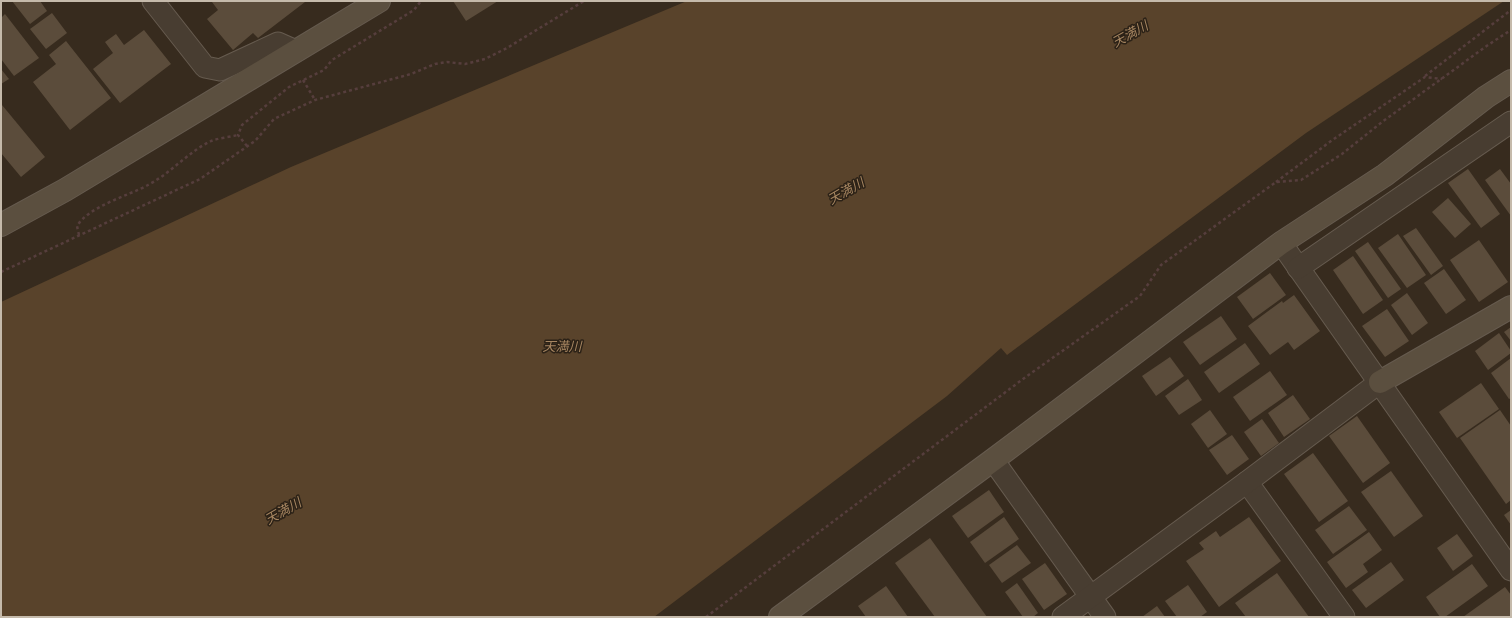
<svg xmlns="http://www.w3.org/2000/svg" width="1512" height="618" font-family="'Archivo Narrow','Noto Sans JP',sans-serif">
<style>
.water{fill:#59432b}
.building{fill:#5b4c3b}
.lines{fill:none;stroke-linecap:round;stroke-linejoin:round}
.street-casing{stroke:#665b4f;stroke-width:23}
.secondary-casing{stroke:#665b4f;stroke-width:24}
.path{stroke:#563e3d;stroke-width:2.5;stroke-dasharray:3 3;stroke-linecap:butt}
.street{stroke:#483d31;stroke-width:21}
.secondary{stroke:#5b4f3f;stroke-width:22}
.labels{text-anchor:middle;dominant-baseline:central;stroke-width:3;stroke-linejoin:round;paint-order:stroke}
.water-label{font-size:13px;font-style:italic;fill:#a78661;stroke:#2c2217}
</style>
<rect width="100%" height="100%" fill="#372b1e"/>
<path class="water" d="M687,1h817l-198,132 -299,222 -6,-7 -54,48 -293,221h-653v-315l290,-135z"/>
<g class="building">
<path d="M12,1h28l7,10 -17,13z"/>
<path d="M213,1h91l1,1 -47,36 -5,-5 -20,17 -26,-31 11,-9 -6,-8z"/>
<path d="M453,1h45l-32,20z"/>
<path d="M52,13l15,20 -21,16 -16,-20z"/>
<path d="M5,14l34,44 -25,18 -13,-17v-41z"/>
<path d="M144,30l27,34 -51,39 -27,-34 20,-16 -8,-11 11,-8 8,11z"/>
<path d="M66,41l45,57 -41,32 -37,-48 23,-18 -7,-9z"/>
<path d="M1,69l8,10 -8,5z"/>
<path d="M2,105l43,52 -24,20 -20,-24z"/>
<path d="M1468,169l32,45 -19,14 -33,-45z"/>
<path d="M1500,169l11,15v32l-26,-36z"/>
<path d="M1448,198l23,26 -16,14 -23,-26z"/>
<path d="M1416,228l27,38 -12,9 -28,-39z"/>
<path d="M1398,234l28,41 -19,13 -29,-40z"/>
<path d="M1479,240l29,42 -29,20 -29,-42z"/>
<path d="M1368,242l33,47 -13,9 -33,-47z"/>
<path d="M1353,256l30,44 -20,14 -30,-44z"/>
<path d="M1444,269l22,31 -20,14 -22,-31z"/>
<path d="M1270,273l16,22 -33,24 -16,-22z"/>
<path d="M1407,293l21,30 -16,12 -21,-30z"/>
<path d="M1294,295l26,36 -26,19 -6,-8 -18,13 -22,-29 34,-25 1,2z"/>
<path d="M1387,309l22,32 -24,16 -23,-31z"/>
<path d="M1221,316l16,23 -37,26 -17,-23z"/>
<path d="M1511,327v14l-7,-9z"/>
<path d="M1499,333l12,18v2l-23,17 -13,-19z"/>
<path d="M1245,343l15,21 -41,29 -15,-21z"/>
<path d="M1170,357l14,19 -28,20 -14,-20z"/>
<path d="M1511,358v40l-2,1 -18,-26z"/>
<path d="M1270,371l17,24 -37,26 -17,-24z"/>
<path d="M1188,379l14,21 -23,15 -14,-19z"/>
<path d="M1481,383l18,26 -42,29 -18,-26z"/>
<path d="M1293,395l17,24 -26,18 -16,-24z"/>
<path d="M1210,410l17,24 -19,14 -17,-24z"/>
<path d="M1500,410l11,16v74l-5,4 -46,-66z"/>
<path d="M1357,416l33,47 -27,20 -34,-47z"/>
<path d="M1262,419l17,24 -18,13 -17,-24z"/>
<path d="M1232,435l17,24 -22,16 -18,-25z"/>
<path d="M1313,453l35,48 -29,21 -35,-48z"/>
<path d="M1391,471l32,45 -29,21 -33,-45z"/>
<path d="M989,490l15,22 -36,26 -16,-22z"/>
<path d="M1349,506l18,24 -34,24 -18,-24z"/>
<path d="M1511,510v15l-7,-10z"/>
<path d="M1004,517l15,22 -34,24 -15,-21z"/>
<path d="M1249,517l32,44 -62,46 -33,-46 18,-12 -5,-6 17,-12 4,6z"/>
<path d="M1369,532l13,18 -19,14 5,8 -22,16 -19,-26z"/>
<path d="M1457,534l16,22 -20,15 -16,-23z"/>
<path d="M930,538l57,79h-52l-40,-54z"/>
<path d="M1017,545l14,18 -29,20 -13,-18z"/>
<path d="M1391,562l13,18 -38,28 -14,-18z"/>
<path d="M1045,563l22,31 -23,16 -22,-31z"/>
<path d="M1472,564l16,22 -43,31h-5l-14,-20z"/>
<path d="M1277,573l32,44h-63l-11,-14z"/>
<path d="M1017,583l21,30 -5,4h-10l-18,-25z"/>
<path d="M1188,585l19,27 -7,5h-23l-12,-16z"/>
<path d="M886,586l22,31h-42l-8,-11z"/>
<path d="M1505,587l6,8 -1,22h-47z"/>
<path d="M1157,606l8,11h-23z"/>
</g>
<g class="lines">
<g class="street-casing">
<g id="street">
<path d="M153,1l52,66 15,3 58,-27 18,8"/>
<path d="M1281,243l230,327"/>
<path d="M1298,268l213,-146"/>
<path d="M993,460l112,157"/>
<path d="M1247,482l97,135"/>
<path d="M1063,617l184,-135 133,-100"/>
</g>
</g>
<g class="secondary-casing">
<g id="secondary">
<path d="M1,225l64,-35 314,-189"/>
<path d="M1380,382l131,-75"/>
<path d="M780,617l213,-157 288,-217 104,-68 101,-78 25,-16"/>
</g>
</g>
<g class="path">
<path d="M1425,76l86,-66"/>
<path d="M303,80l12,20"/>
<path d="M247,146l-9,-11 4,-10 47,-38 35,-17 8,-10 82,-50 7,-9"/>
<path d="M1276,182l55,-41 94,-64 17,2"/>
<path d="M79,235l-2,-9c12,-20 51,-30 71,-41 23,-12 40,-33 63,-44 8,-3 19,-4 27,-6"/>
<path d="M1,272l199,-93 55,-38 19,-22 41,-19 96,-26 24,-10 12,-2 18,2 20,-5 22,-11 77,-47"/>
<path d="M706,617l321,-241 113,-80 21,-31 115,-83 25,-2 41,-26 40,-32 106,-77 23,-15"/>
</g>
<use href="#street" class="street"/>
<use href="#secondary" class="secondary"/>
</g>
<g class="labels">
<g class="water-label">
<text transform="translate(1130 34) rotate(-29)">天満川</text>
<text transform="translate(846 191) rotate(-30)">天満川</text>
<text x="562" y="346">天満川</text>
<text transform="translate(283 511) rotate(-30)">天満川</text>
</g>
</g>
<rect width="1512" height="618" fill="none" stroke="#c5baab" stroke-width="4"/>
</svg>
